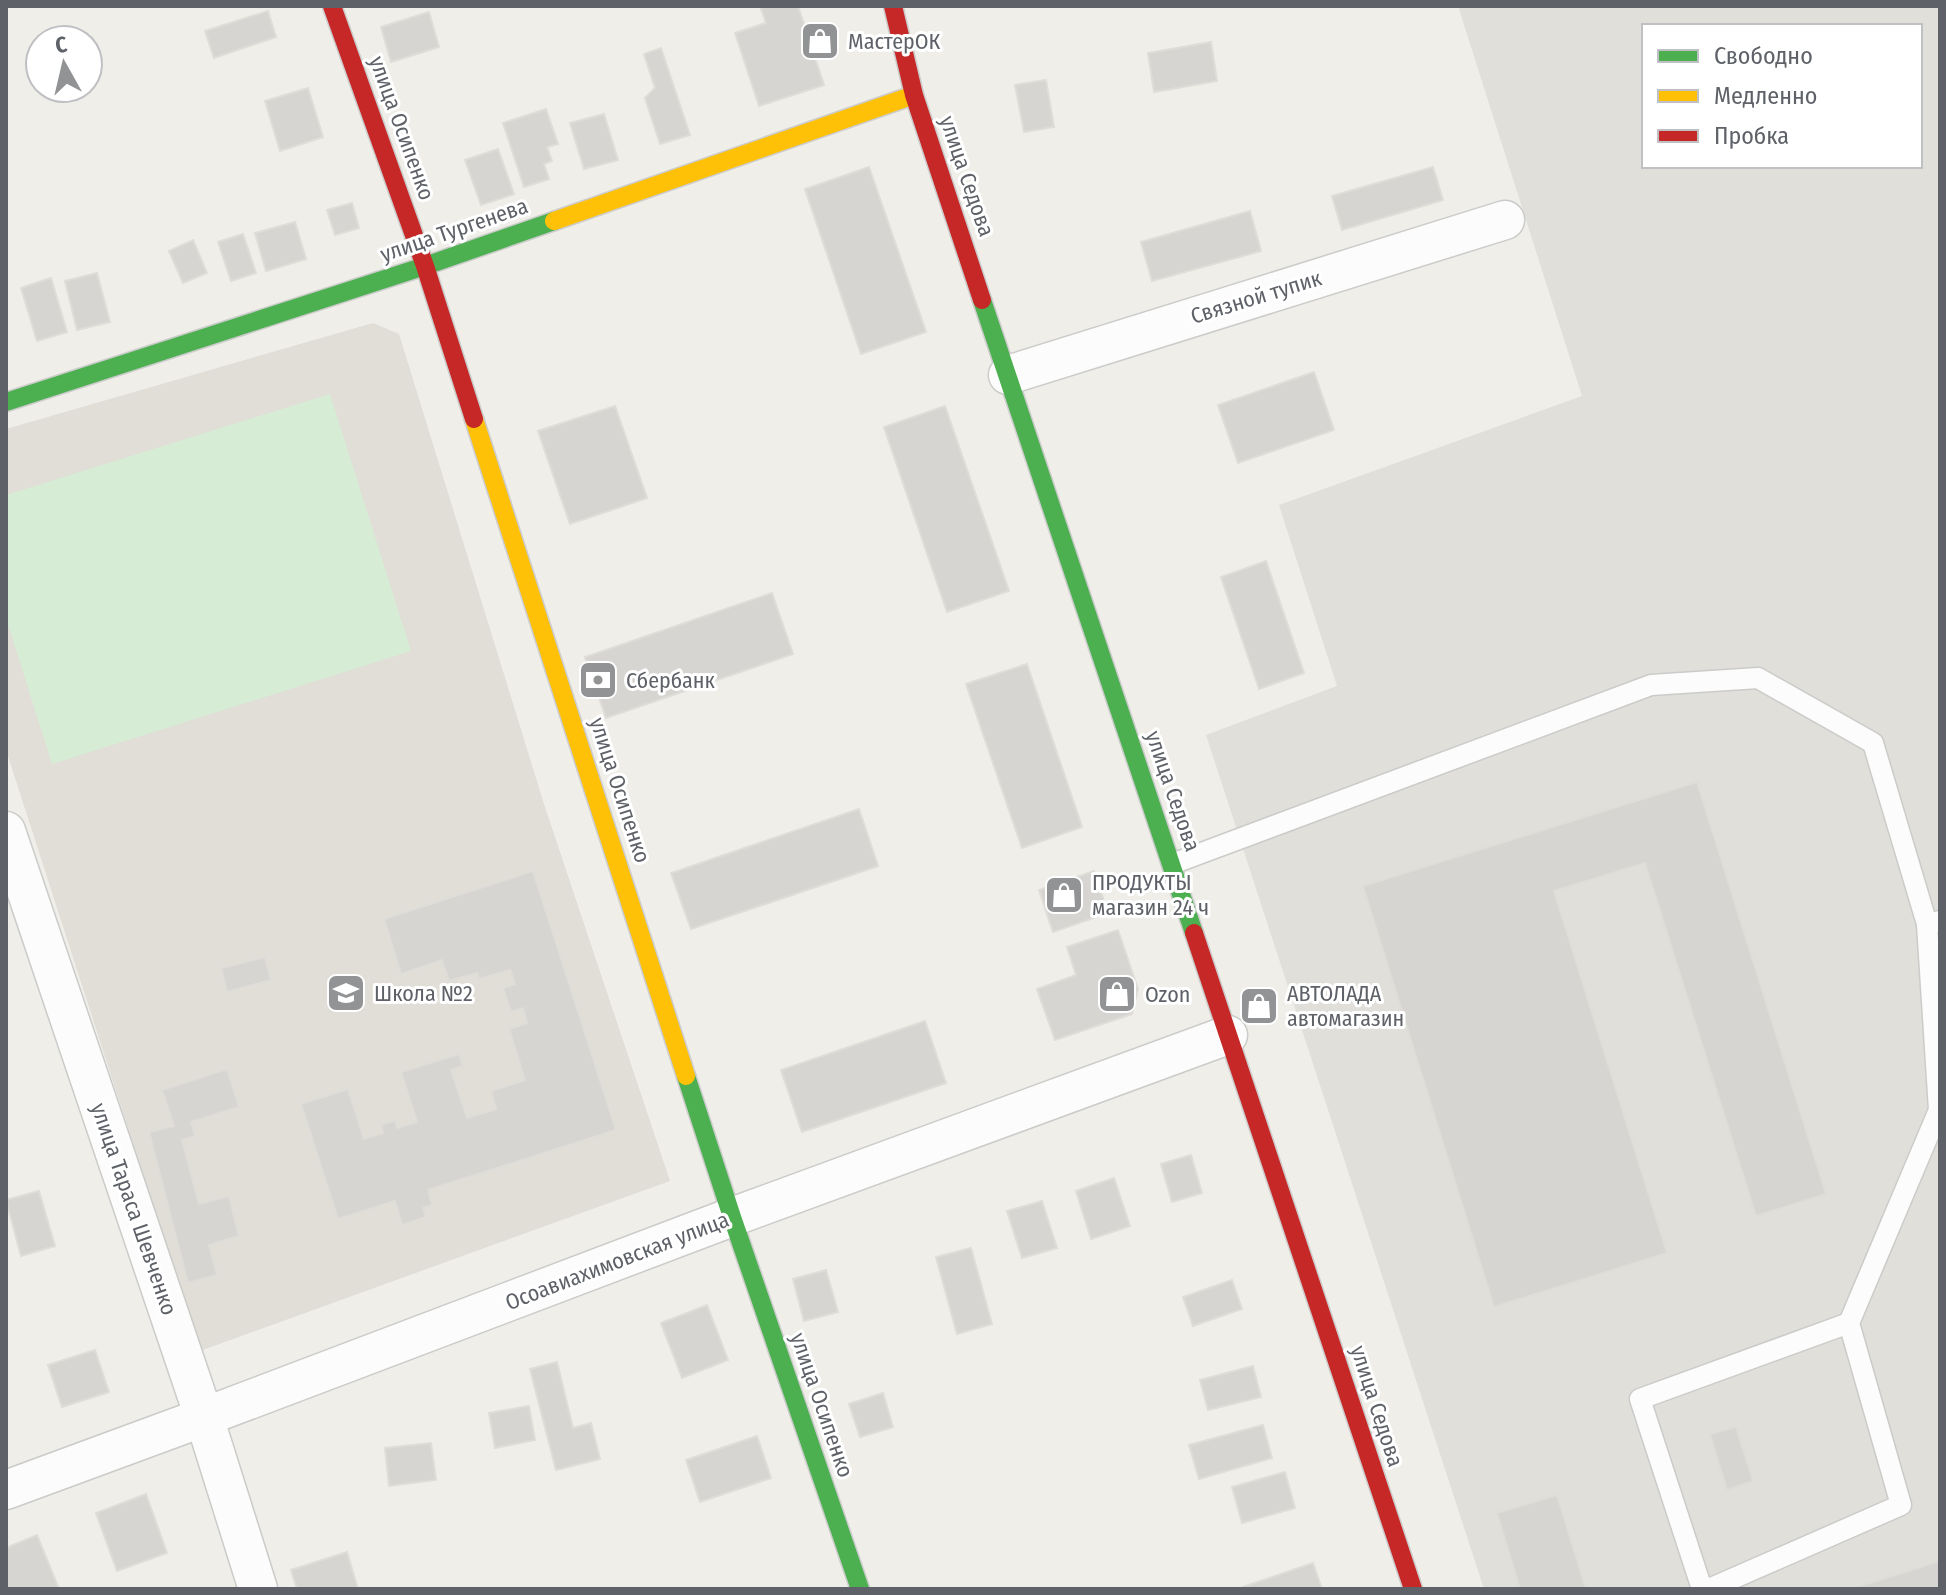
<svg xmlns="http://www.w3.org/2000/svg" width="1946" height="1595" font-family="'Fira Sans Condensed',sans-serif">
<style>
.industrial{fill:#e0dfda;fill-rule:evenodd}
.education{fill:#e0ded7}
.green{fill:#d6ecd5}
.building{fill:#d6d5d2;stroke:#deddd8;stroke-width:2}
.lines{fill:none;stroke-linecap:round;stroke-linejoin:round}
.lane-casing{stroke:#cbcbca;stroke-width:23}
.street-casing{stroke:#cbcbca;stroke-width:41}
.fast-casing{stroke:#cbcccb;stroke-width:21}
.slow-casing{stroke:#cbcccb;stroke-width:21}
.jam-casing{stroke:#cbcccb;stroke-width:21}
.lane{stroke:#fdfcfc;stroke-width:20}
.street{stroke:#fdfcfc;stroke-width:38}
.fast{stroke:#4caf50;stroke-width:18}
.slow{stroke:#ffc107;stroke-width:18}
.jam{stroke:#c62828;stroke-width:18}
.labels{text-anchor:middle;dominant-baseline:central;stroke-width:6;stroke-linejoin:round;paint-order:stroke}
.poi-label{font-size:22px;fill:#5e6268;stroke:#fff;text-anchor:start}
.street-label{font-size:22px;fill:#5e6268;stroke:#fff}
</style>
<rect width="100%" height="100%" fill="#efeee9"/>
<path class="industrial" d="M1458,6h482v1583h-456l-278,-854 131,-49 -58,-181 303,-109zM1644,26h276v140h-276z"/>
<path class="education" d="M373,323l26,11 145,470 126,377 -470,170 -194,-601v-321z"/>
<path class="green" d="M330,394l81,257 -359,113 -46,-146v-123z"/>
<g class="building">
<path d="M760,6h38l26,79 -65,21 -24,-73 31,-10z"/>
<path d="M268,11l8,26 -62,21 -9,-27z"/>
<path d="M429,12l10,35 -48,15 -10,-35z"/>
<path d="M1211,42l6,39 -63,11 -6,-39z"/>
<path d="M661,48l29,87 -30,9 -15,-46 10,-10 -11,-34z"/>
<path d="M1046,80l8,47 -30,5 -9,-47z"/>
<path d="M308,88l15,49 -43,14 -15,-50z"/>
<path d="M546,109l12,35 -11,3 5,14 -8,3 5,15 -25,8 -21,-64z"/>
<path d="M604,114l14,46 -34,9 -14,-46z"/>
<path d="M498,149l16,45 -33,11 -16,-45z"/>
<path d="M869,167l57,165 -65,22 -56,-165z"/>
<path d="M1433,167l10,33 -101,30 -10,-34z"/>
<path d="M352,203l7,25 -24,7 -8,-25z"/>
<path d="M1250,211l11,40 -109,30 -11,-39z"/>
<path d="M295,222l11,37 -40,12 -11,-38z"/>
<path d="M243,234l13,39 -25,8 -13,-39z"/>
<path d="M193,240l14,33 -24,10 -14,-32z"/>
<path d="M97,273l13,49 -33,8 -12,-49z"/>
<path d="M51,278l16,54 -30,9 -16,-53z"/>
<path d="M1314,372l20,58 -96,33 -20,-58z"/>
<path d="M615,406l32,92 -77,26 -32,-93z"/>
<path d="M945,406l64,185 -62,21 -63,-185z"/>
<path d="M1266,561l38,112 -45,16 -38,-112z"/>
<path d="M772,593l21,61 -187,64 -21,-61z"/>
<path d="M1027,664l55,163 -60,21 -56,-164z"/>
<path d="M1697,782l129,412 -70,22 -111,-353 -91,28 113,362 -173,54 -131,-421z"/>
<path d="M859,809l19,57 -187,63 -20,-56z"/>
<path d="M533,871l83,259 -188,60 4,15 -9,3 3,9 -24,8 -7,-24 -57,18 -37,-115 47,-15 16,50 19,-6 -2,-8 14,-5 2,8 20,-6 -16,-50 58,-18 4,12 -12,4 16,48 29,-9 -5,-18 34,-11 -16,-51 18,-6 -4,-15 -12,4 -8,-24 12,-4 -5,-14 -31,9 -2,-6 -28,8 -7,-21 -41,14 -17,-55z"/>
<path d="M1094,871l14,42 -55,19 -14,-42z"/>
<path d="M1118,930l20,59 -6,25 -77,26 -18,-51 39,-14 -9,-28z"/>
<path d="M265,957l6,23 -44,12 -6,-24z"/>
<path d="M925,1021l21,62 -144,49 -21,-62z"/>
<path d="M227,1069l12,38 -48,15 4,14 -13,4 17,64 30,-8 10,40 -30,9 8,30 -29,8 -39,-151 25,-6 -12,-36z"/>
<path d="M1191,1155l11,38 -30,9 -11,-38z"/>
<path d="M1114,1178l16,48 -39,13 -15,-48z"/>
<path d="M39,1191l16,55 -34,10 -15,-56z"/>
<path d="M1042,1201l15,47 -35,10 -15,-47z"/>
<path d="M971,1248l21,76 -35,10 -21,-77z"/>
<path d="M826,1270l12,42 -34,9 -11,-42z"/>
<path d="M1232,1280l10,29 -49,17 -10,-29z"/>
<path d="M707,1305l21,55 -46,18 -21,-55z"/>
<path d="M95,1350l14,42 -47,15 -14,-42z"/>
<path d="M557,1362l16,66 18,-5 9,36 -44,11 -26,-101z"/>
<path d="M1253,1366l8,31 -53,13 -8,-30z"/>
<path d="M883,1393l10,34 -33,10 -11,-33z"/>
<path d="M529,1406l6,34 -40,8 -6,-35z"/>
<path d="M1263,1425l9,33 -73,21 -10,-34z"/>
<path d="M1736,1427l17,54 -26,9 -17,-56z"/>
<path d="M757,1436l14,42 -71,24 -14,-42z"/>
<path d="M431,1443l5,37 -47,6 -4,-38z"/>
<path d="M1285,1472l10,36 -53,15 -10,-36z"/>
<path d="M146,1494l21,59 -50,18 -21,-58z"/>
<path d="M1557,1495l29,94h-66l-23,-76z"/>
<path d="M37,1535l22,54h-53v-41z"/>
<path d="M347,1552l11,37h-61l-6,-19z"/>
<path d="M1940,1561v28h-89z"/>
<path d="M1313,1563l9,26h-85z"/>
</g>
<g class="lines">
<g class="lane-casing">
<g id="lane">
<path d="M1172,864l479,-179 107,-7 115,65 54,181 13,-3"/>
<path d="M1702,1589l-62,-190 209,-76"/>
<path d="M1709,1589l192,-84 -52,-182 90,-213 -12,-186"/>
</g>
</g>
<g class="street-casing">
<g id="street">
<path d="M1008,375l497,-155"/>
<path d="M6,831l198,586 54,172"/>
<path d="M6,1490l198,-73 528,-200 496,-182"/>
</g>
</g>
<g class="fast-casing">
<g id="fast">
<path d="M982,300l212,633"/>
<path d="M6,402l419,-136 129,-45"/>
<path d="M686,1076l46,141 128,372"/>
</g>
</g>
<g class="slow-casing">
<g id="slow">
<path d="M554,221l360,-126"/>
<path d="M474,419l212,657"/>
</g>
</g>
<g class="jam-casing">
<g id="jam">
<path d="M332,6l93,260 49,153"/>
<path d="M893,6l21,89 68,205"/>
<path d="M1194,933l219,656"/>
</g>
</g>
<use href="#lane" class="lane"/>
<use href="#street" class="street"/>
<use href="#fast" class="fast"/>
<use href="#slow" class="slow"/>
<use href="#jam" class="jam"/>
</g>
<defs>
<g id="shop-square" transform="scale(2)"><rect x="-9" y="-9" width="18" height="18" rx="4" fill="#919395" stroke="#fff"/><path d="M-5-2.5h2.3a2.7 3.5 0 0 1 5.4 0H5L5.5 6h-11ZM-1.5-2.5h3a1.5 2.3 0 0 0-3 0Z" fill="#fff"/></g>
<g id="bank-square" transform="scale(2)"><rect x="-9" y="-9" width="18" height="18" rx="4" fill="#919395" stroke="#fff"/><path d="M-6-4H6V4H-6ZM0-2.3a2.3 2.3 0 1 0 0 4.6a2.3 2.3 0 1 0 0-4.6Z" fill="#fff"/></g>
<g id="school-square" transform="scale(2)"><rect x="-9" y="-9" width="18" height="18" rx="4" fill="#919395" stroke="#fff"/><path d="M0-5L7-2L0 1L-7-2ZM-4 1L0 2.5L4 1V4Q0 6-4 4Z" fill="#fff"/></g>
</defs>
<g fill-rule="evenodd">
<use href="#shop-square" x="820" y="41"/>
<use href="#bank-square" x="598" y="680"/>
<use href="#shop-square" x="1064" y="895"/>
<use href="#school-square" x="346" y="993"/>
<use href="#shop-square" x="1117" y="994"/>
<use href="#shop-square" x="1259" y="1006"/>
</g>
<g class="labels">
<g class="poi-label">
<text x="848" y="41">МастерОК</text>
<text x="626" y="680">Сбербанк</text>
<text x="1092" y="882">ПРОДУКТЫ<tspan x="1092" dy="25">магазин 24 ч</tspan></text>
<text x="374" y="993">Школа №2</text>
<text x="1287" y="993">АВТОЛАДА<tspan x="1287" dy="25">автомагазин</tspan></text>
<text x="1145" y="994">Ozon</text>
</g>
<g class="street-label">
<text transform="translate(402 128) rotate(70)">улица Осипенко</text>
<text transform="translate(967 176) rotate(71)">улица Седова</text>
<text transform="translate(454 230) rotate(-19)">улица Тургенева</text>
<text transform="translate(1256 297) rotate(-17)">Связной тупик</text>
<text transform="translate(620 790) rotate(72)">улица Осипенко</text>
<text transform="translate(1173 791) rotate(71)">улица Седова</text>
<text transform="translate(134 1209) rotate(71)">улица Тараса Шевченко</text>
<text transform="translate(617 1261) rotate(-21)">Осоавиахимовская улица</text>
<text transform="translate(822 1405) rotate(71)">улица Осипенко</text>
<text transform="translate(1377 1406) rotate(72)">улица Седова</text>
</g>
</g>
<rect width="1946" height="1595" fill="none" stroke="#5e6268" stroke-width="16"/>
<rect x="1642" y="24" width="280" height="144" fill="#ffffff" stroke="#bfc0c3" stroke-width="2"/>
<rect x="1658" y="50" width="40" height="12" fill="#4caf50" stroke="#bfc0c3" stroke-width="2"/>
<text x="1714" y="64" font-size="24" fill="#5e6268">Свободно</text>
<rect x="1658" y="90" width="40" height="12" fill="#ffc107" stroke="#bfc0c3" stroke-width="2"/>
<text x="1714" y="104" font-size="24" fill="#5e6268">Медленно</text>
<rect x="1658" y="130" width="40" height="12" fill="#c62828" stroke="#bfc0c3" stroke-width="2"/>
<text x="1714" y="144" font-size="24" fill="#5e6268">Пробка</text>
<g transform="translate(64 64) rotate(352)"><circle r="38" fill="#ffffff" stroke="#bfc0c3" stroke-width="2"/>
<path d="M0-6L14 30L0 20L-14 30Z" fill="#919395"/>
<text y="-12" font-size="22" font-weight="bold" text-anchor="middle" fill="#5e6268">С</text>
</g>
</svg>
